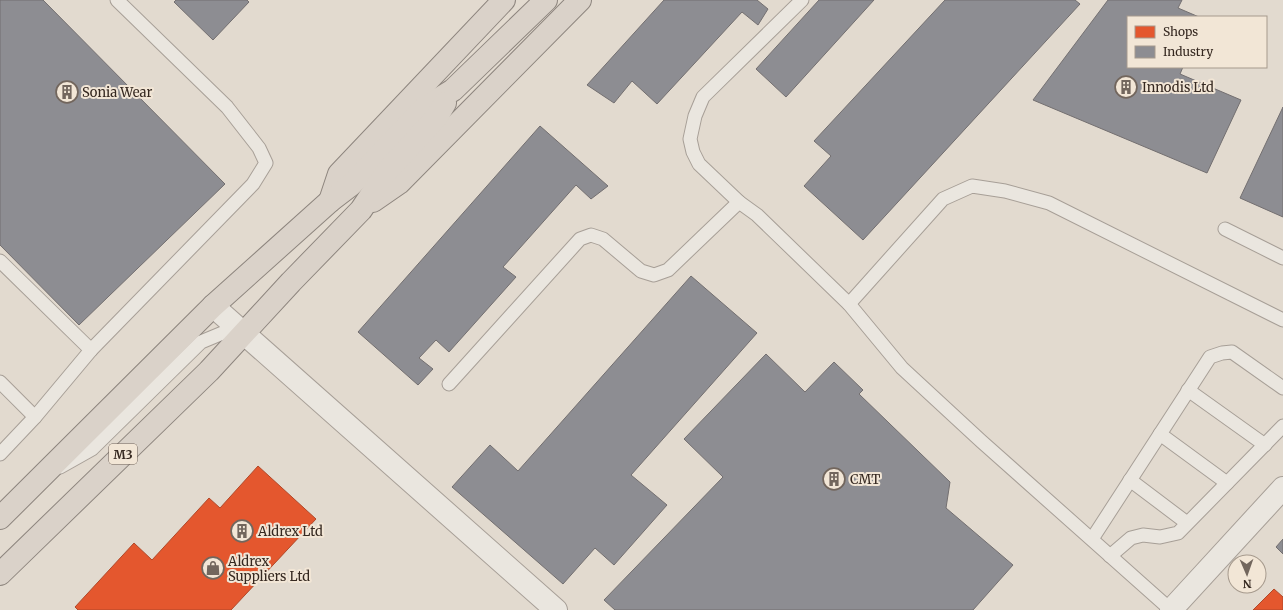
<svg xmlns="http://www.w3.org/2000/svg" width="1283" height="610" font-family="Merriweather,serif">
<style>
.shops{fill:#e4572e;stroke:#b0492a}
.industry{fill:#8d8d92;stroke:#736f70}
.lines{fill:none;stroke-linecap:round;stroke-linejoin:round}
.service-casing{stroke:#a79f97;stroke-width:15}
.tertiary-casing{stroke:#a79f97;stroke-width:24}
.trunk-casing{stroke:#8d857e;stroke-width:24}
.service{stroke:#eae6df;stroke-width:13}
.tertiary{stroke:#eae6df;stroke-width:22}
.trunk{stroke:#dad2c9;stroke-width:22}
.labels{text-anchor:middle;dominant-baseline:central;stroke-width:4;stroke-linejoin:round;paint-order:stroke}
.shield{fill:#f2e6d6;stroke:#6e6157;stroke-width:1}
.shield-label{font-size:12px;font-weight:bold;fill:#352820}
.poi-label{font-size:13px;fill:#352820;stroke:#f2e6d6;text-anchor:start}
</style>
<rect width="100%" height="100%" fill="#e2dacf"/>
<g class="shops">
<path d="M258,466l58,53 -85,91h-153l-3,-3 59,-64 18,17 57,-62 11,10z"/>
<path d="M1274,589l9,8v13h-30z"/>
</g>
<g class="industry">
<path d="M0,0h43l182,184 -146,141 -79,-80z"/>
<path d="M176,0h71l2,2 -36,38 -39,-38z"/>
<path d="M664,0h93l11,9 -10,16 -16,-13 -85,92 -25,-23 -18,22 -27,-18z"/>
<path d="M819,0h55l-88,97 -30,-28z"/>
<path d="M945,0h130l5,4 -217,236 -59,-54 27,-30 -17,-15z"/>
<path d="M1108,0h74l-4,8 21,9h-71v50h55l-3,7 61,26 -34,73 -174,-73z"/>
<path d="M1283,107v110l-43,-19z"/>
<path d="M540,126l68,60 -17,13 -15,-14 -73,82 13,10 -67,75 -13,-12 -17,18 14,11 -15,16 -60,-53z"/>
<path d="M691,276l66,57 -126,142 36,30 -53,60 -19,-17 -32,36 -111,-97 38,-42 28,26z"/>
<path d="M766,354l39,38 29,-30 29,28 -4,4 91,88 -4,26 67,57 -40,45h-358l-11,-10 119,-123 -39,-38z"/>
<path d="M1283,539v15l-7,-7z"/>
</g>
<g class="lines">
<g class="service-casing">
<g id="service">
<path d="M802,0l-99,97 -8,19 -5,23 3,13 6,12 40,38 18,13 92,89 53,64 79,73 190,169"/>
<path d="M1225,229l58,29"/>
<path d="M0,261l91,89"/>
<path d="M849,304l94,-105 29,-13 33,5 44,12 234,117"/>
<path d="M0,382l35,35"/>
<path d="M449,384l131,-145 11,-4 12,4 38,32 13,4 14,-5 71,-68"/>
<path d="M1188,390l77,55"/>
<path d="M1160,434l67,49"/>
<path d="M0,454l35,-37 56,-67 162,-166 13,-21 -7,-15 -32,-41 -110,-107"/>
<path d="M60,467l32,-18 109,-107 24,-10 19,1"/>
<path d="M1130,480l57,43"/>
<path d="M1092,539l118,-182 12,-4 10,-1 51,36"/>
<path d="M1110,556l21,-18 12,-3 17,2 18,-4 105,-107"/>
</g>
</g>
<g class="tertiary-casing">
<g id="tertiary">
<path d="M213,306l343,304"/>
<path d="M1171,610l112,-122"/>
</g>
</g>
<g class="trunk-casing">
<g id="trunk">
<path d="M330,201l9,-27 165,-174"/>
<path d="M373,201l26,-18 181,-183"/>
<path d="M0,518l213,-212 117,-105 21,-16 73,-77 29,-18 93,-90"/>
<path d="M0,574l209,-203 82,-89 70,-72 26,-39 49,-53 9,-15"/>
</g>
</g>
<use href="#service" class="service"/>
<use href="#tertiary" class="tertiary"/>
<use href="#trunk" class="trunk"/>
</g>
<defs>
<g id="building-ring" transform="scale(1.15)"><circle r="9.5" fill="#f2e6d6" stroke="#72665d" stroke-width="1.5"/><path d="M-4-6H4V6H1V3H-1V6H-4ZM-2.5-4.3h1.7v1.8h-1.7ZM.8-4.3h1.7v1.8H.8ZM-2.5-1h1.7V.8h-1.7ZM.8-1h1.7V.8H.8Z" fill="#72665d"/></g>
<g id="shop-ring" transform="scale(1.15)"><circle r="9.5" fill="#f2e6d6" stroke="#72665d" stroke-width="1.5"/><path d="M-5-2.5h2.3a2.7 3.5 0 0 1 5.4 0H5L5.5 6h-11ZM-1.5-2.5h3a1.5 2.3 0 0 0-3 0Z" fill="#72665d"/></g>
</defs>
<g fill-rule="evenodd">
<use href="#building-ring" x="1126" y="87"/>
<use href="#building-ring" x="67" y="92"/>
<use href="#building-ring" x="834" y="479"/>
<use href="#building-ring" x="242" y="531"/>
<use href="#shop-ring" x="213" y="568"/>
</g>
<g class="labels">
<rect class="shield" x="109" y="444" width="28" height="20" rx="3"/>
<g class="shield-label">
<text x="123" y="454">M3</text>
</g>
<g class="poi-label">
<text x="1142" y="87">Innodis Ltd</text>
<text x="82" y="92">Sonia Wear</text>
<text x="850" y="479">CMT</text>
<text x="258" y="531">Aldrex Ltd</text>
<text x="228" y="561">Aldrex<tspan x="228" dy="15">Suppliers Ltd</tspan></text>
</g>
</g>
<rect x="1127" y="16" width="140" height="52" fill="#f2e6d6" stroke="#a69a8d"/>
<rect x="1135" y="26" width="20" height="12" fill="#e4572e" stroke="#a69a8d"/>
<text x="1163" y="36" font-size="12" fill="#352820">Shops</text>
<rect x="1135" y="46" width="20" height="12" fill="#8d8d92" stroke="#a69a8d"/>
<text x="1163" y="56" font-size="12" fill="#352820">Industry</text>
<g transform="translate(1247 574) rotate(178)"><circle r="19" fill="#f2e6d6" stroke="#a69a8d"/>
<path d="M0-3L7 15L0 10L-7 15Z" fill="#72665d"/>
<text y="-6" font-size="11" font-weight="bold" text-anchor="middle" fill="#352820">N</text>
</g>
</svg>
